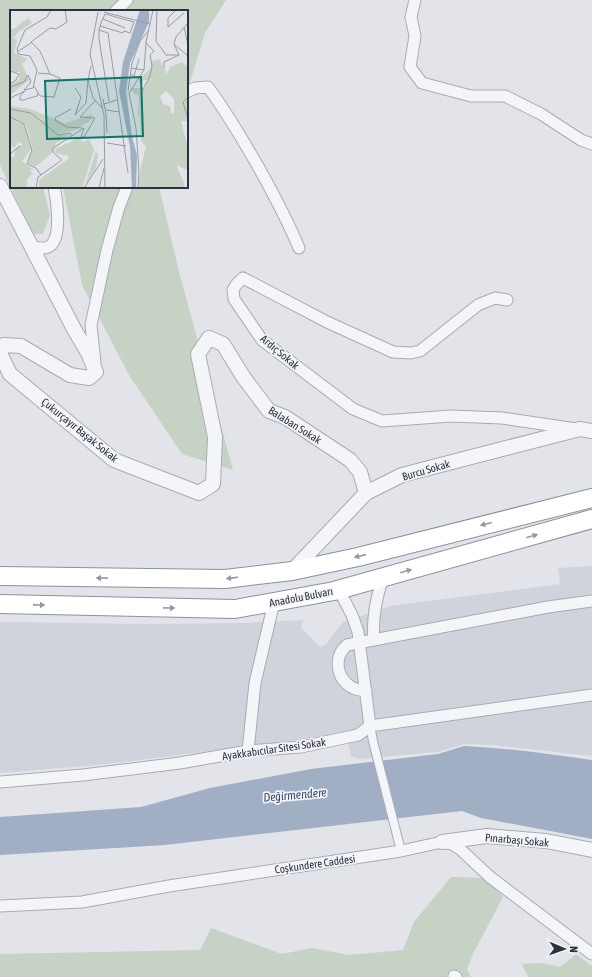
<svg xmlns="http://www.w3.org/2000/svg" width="592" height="977" font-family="'Asap Condensed',sans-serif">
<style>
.built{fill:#d0d3db}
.green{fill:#c6d2c4}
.water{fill:#a1afc5}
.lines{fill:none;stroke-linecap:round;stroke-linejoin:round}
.pedestrian-casing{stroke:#a8abb3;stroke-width:10}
.minor-casing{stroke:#a8abb3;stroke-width:13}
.tertiary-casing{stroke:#a8abb3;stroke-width:16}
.trunk-casing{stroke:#8b919e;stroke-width:20}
.pedestrian{stroke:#f4f5f8;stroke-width:8}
.minor{stroke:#f4f5f8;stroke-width:11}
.tertiary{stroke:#f4f5f8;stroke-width:14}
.trunk{stroke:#fff;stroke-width:18}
.oneway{fill:#96989f}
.labels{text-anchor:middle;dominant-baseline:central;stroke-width:3.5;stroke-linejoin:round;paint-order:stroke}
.street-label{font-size:11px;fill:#2c313f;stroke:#f1f3f6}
.water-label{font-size:12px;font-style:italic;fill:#3a4d6f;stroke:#f1f3f6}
.inset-road{fill:none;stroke:#999ca5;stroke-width:1}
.view{fill:#0f766e;fill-opacity:0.15;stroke:#0f766e;stroke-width:2}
.inset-edge{fill:none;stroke:#2c313f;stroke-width:2}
</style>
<rect width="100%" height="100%" fill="#e2e4e9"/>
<path class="built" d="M592,566v190l-101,-11 -27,-1 -26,8 -79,7 -8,-3 -3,-13 3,-13 -11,5 -241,30 -99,8v-151l141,2 104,-1 59,-3 -3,7 19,20 6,-3 17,-22 47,-16 170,-22 -2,-16z"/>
<g class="green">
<path d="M0,0h226l-21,33 -18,59v-81h-176v176h32l7,28 -7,19h-10l-33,-69z"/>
<path d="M63,187h96l20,85 54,198 -51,-16 -53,-79 -47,-90z"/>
<path d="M451,877l39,1 13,19 -30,57 -6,16 4,7h-471v-23l200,-4 11,-22 71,26 30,-6 37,7 54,-5 11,-28z"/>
<path d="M576,954l16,12v11h-64l-6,-13 19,-1 19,4z"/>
</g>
<path class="water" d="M464,746c43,2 86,8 128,14v79l-111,-21 -19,-7 -297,34 -165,10v-38l141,-10 69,-19 101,-19 127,-15z"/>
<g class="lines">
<g class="pedestrian-casing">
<path id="pedestrian" d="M370,726l3,15 28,110"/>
</g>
<g class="minor-casing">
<g id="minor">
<path d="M415,0l-4,17 4,19 -5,31 12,16 49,13h34l36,18 40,26 11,4"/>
<path d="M116,11l11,-11"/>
<path d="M187,92l8,-4 13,-1c19,26 35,53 51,81 15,27 28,51 40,80"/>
<path d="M31,247c5,0 14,3 19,-1 12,-9 7,-46 4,-59"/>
<path d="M507,300l-12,-2 -17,7 -58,46 -9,2 -18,-1 -66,-30 -84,-44 -7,7 -3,5 1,9 28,41 91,69 29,12 69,-5 51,2 74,11"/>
<path d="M95,363l-4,-38 16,-75 12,-43 8,-20"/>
<path d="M339,590l13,25 6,17 12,94"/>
<path d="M374,640c-2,-22 2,-42 9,-62"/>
<path d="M366,691c-4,-1 -9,-1 -13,-3 -17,-9 -20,-31 -6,-43l201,-38 44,-6"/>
<path d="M248,751l7,-68 19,-81"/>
<path d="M0,782l83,-7 97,-12 68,-12 53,-4 57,-12 12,-9 222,-31"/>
<path d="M0,906l82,-4 87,-16 232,-35 41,-9 10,2 8,5 30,28 102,77"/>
<path d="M454,976l2,1"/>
</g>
</g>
<g class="tertiary-casing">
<g id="tertiary">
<path d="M0,186l74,143 14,24 8,19 -7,6 -19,-3 -49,-29 -17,-1 -4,7"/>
<path d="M0,353l10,21 104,86 85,33 14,-9 2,-47 -17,-83 11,-16 14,6 21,34 25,33 16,6 65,43 10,12 6,21"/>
<path d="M292,571l74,-78 36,-18 178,-46 12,2"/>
<path d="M442,842l45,-6 59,5 46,9"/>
</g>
</g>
<g class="trunk-casing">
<g id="trunk">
<path d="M0,576l225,3 67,-8 66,-14 234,-59"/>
<path d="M0,604l235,5 99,-18 258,-72"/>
</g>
</g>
<use href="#pedestrian" class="pedestrian"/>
<use href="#minor" class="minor"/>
<use href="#tertiary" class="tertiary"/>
<use href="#trunk" class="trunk"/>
</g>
<defs><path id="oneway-solid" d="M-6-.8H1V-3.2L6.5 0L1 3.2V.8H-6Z"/></defs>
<g class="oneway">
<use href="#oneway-solid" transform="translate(486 524) rotate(166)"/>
<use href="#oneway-solid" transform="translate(532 536) rotate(-16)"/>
<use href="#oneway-solid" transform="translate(360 556) rotate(167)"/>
<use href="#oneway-solid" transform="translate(406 571) rotate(-16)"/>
<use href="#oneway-solid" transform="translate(102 578) rotate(-179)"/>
<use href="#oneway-solid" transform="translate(232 578) rotate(173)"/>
<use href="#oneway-solid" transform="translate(39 605) rotate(1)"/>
<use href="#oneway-solid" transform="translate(169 608) rotate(1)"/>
</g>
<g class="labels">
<g class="street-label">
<text transform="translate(280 352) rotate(40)">Ardıç Sokak</text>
<text transform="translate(295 425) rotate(32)">Balaban Sokak</text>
<text transform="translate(80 430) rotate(39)">Çukurçayır Başak Sokak</text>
<text transform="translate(426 470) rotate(-16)">Burcu Sokak</text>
<text transform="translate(301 597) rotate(-11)">Anadolu Bulvarı</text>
<text transform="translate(274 749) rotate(-8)">Ayakkabıcılar Sitesi Sokak</text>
<text transform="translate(517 840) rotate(5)">Pınarbaşı Sokak</text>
<text transform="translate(315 864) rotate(-8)">Coşkundere Caddesi</text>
</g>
<g class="water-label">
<text transform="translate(295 795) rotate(-5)">Değirmendere</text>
</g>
</g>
<g transform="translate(10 10)">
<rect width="178" height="178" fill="#e2e4e9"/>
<path d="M18,8l4,5 -14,9 -4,6 3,2 -3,13 13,6 -5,5 7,16 -19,15v-11l9,-4 1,-8h-10v-43h4zM149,49l8,15 3,-7 12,-5 6,5v54h-7l7,27v23l-10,-6 -1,2 8,18 -3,3h-44l3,-21 5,-20 -5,-7 -1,-24 -2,-1 1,-19 -7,-4v-4h13l3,-8h-4l-4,4 -1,-5 12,-11 1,-7zM156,81l8,8v15l-3,-1 -1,-7 -7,-2 -3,-8zM0,96l20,3 35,14 28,-9 -2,6 -16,10 -18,4 13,1 -14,8 -4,10 -17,14 -7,-4 5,-14 -7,-24 -6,-4h-7l11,3 7,25 -9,12 10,8 -2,2 3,3 -6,5v8l-15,1 -2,-2v-29l4,1 2,-10 7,-4 -5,-2 -4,6 -4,-3zM69,128l4,4 6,-3 5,11 -12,38 -43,-1v-6l4,-4 25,-18 1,-3 -13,-3 -1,-4zM86,141l2,5 -2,12 -11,17z" fill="#c6d2c4" fill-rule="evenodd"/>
<path d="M130,0h9v12l-19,41 -4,28 6,46 5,18 -1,33h-4l-2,-41 -11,-56 4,-29z" fill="#a1afc5"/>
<path class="inset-road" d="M147,0l-1,31 10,14h13M166,0l-8,8v9l16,-14M88,2l-8,42 14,61 1,73M94,2l46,12M93,9l22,9M90,16l23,7 1,-2 6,2 4,-11 -29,-8 -4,9 -2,7v9l10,62M174,17l4,18M89,20l9,3 20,140M164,34l2,-7 12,-14M165,35l13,11M7,42l14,-9M81,56l-3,14 5,18 9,10M121,58l13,2M154,58v-6l15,-7 -5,-11M0,61l9,3 -3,6 -6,4M40,64l-10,-23 -9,-9 19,-14 6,1 11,-7 -2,-12M120,64l4,2 5,-17M24,76l6,10 14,1 6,-19 -10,-4 -12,-1M0,77l14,-5 4,-7 3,7 -7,8 9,-2 4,-18 -7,-14 -12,-2 -1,-5 8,-19 22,-13 4,-7M65,78l6,9 -6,18 11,-12 2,-23M118,81l4,-28 8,-22 9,-11M132,81l8,-15 2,-10 -2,-11 4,-4 -8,-8M0,88l15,-7 -5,5v4h3l14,-4 1,-3M93,89l3,15 1,19M94,94l13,-4M0,99l21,4 27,22 11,-2 3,2M61,99l-16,9 1,3 11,6 15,1M96,100l14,2M0,107l14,7 8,26 -5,14 9,4 5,7M70,107l15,-16M178,109l-5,-17 5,-5M97,133l19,3M0,144l10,-8M26,178l2,-11 24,-17 -9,-8v-4l31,-20 -3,9h3l11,-19 -15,-1M74,178l19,-29M89,178l5,-20M128,178l1,-16 -3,-44 -7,-35 15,-23 2,-28 7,-32"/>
<path class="view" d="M131,67l2,59 -96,3 -2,-58z"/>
<rect width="178" height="178" class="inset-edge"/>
</g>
<g transform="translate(564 949) rotate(92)" stroke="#f1f3f6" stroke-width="3" paint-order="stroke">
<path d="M0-3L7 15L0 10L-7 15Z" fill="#2c313f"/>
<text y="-6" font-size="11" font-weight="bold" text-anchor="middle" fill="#2c313f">N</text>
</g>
</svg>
